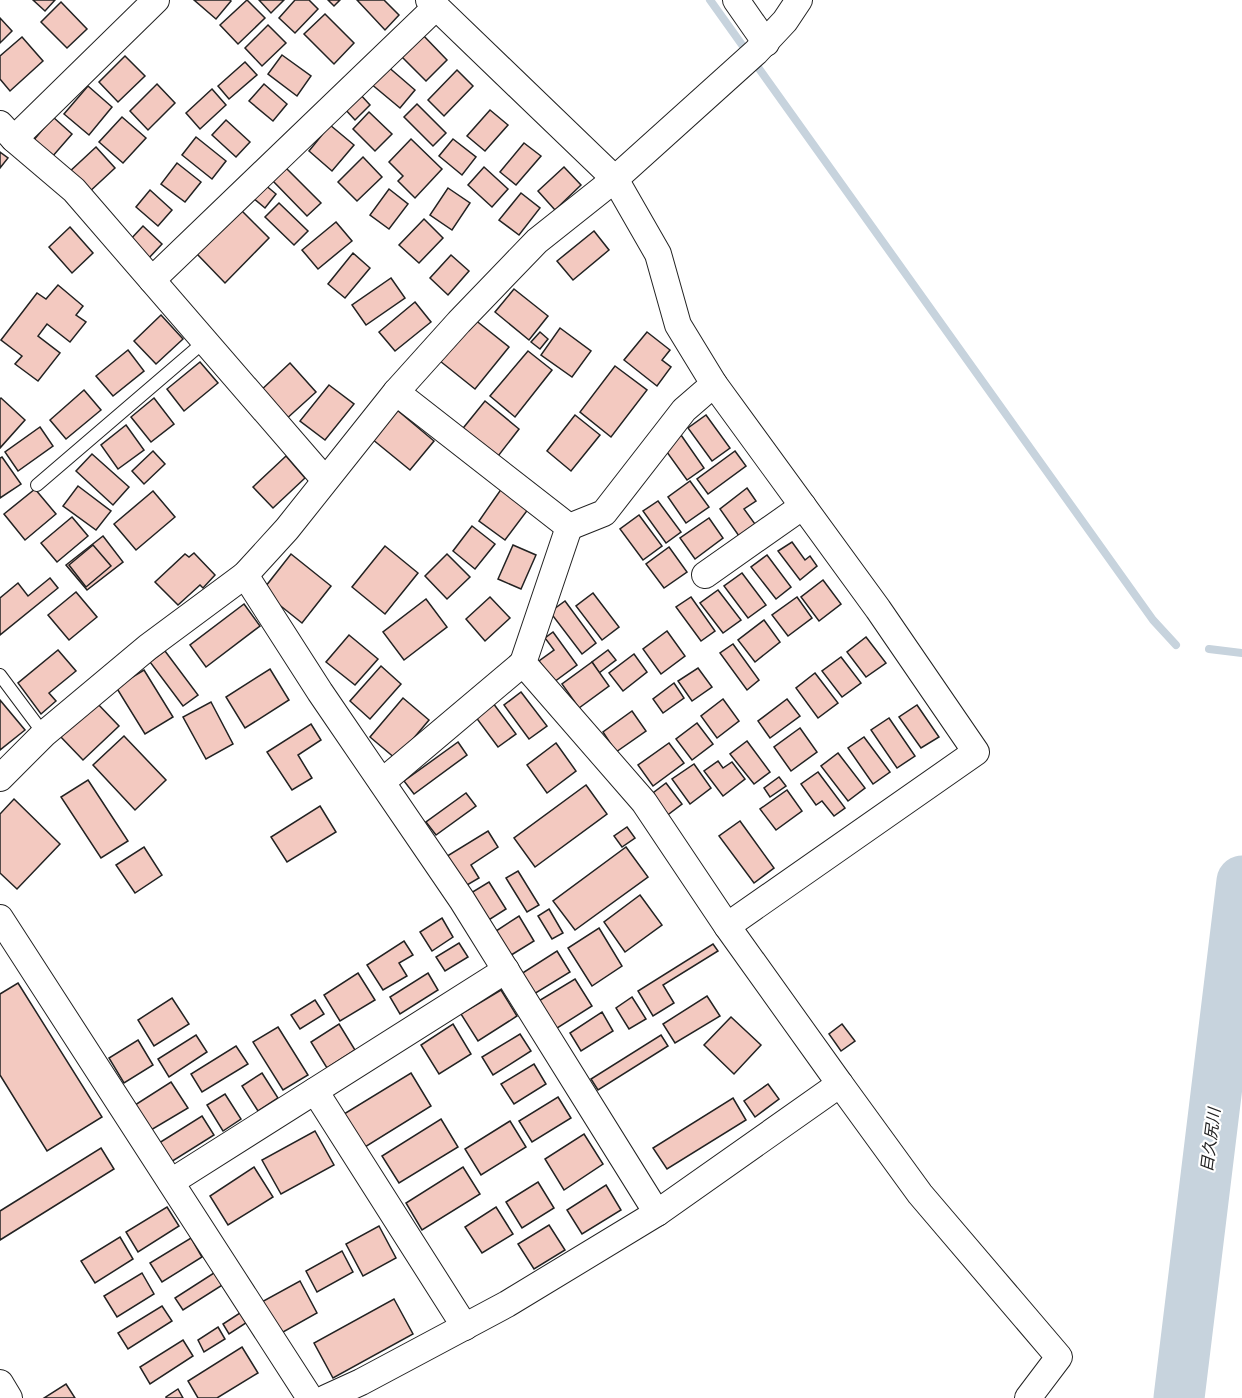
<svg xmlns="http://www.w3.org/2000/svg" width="1242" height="1398" font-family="'PT Sans Narrow','Noto Sans JP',sans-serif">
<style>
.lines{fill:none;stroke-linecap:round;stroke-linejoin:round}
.stream{stroke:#c7d3dd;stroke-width:8}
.river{stroke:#c7d3dd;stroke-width:51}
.building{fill:#f3c9c0;stroke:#222;stroke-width:1.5}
.service-casing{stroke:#222;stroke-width:14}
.minor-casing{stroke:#222;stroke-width:28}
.service{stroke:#fff;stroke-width:12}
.minor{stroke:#fff;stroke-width:26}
.labels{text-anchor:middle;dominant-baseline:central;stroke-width:4.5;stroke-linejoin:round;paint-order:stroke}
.water-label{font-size:16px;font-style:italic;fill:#222;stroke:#fff}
</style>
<rect width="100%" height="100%" fill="#fff"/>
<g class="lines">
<g class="stream">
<path d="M710,0l443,620 23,25"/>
<path d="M1209,649l33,4"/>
</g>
<path class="river" d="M1179,1398l63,-517"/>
</g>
<g class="building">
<path d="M33,0h22l-10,11z"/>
<path d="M194,0h36l1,1 -15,18z"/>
<path d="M247,0l18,18 -27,26 -18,-19z"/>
<path d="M259,0h25l-13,13z"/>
<path d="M295,0h14l9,9 -23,24 -16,-15z"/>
<path d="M328,0h12l-6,6z"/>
<path d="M357,0h27l15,15 -14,15z"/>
<path d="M61,2l26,27 -20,19 -26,-26z"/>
<path d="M325,14l29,29 -20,21 -30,-30z"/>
<path d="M0,18l12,13 -12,12z"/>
<path d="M268,25l18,18 -24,23 -17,-18z"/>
<path d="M421,33l26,27 -21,21 -27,-27z"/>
<path d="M22,37l21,24 -33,30 -10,-12v-23z"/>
<path d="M282,55l29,21 -14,20 -29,-22z"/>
<path d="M125,56l20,20 -27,26 -19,-20z"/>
<path d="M245,62l12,13 -28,24 -11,-13z"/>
<path d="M386,65l29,25 -15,18 -30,-25z"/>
<path d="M457,70l16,16 -29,30 -16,-16z"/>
<path d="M157,84l18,19 -27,27 -18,-19z"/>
<path d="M264,84l23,20 -14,17 -24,-20z"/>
<path d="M88,86l24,21 -23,28 -25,-21z"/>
<path d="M212,89l14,16 -26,24 -14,-16z"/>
<path d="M359,93l11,12 -15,15 -11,-12z"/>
<path d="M417,104l29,29 -13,13 -29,-29z"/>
<path d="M490,110l18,15 -23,26 -18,-15z"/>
<path d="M369,112l23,22 -17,17 -22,-22z"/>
<path d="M53,117l19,17 -20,23 -19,-16z"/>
<path d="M122,117l24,21 -23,25 -24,-21z"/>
<path d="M226,120l24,22 -14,15 -24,-22z"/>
<path d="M330,125l24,20 -22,26 -23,-20z"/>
<path d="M196,137l30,24 -14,18 -30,-24z"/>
<path d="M411,139l31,30 -27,29 -17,-17 5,-5 -14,-14z"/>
<path d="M453,139l23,18 -14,18 -23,-19z"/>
<path d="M524,143l17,13 -25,29 -16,-13z"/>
<path d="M96,147l19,21 -28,26 -20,-20z"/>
<path d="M0,152l8,6 -8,10z"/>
<path d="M363,157l19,20 -25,24 -19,-19z"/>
<path d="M177,163l24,19 -16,20 -24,-18z"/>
<path d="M484,167l24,22 -16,18 -24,-22z"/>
<path d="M564,167l17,18 -26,25 -17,-19z"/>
<path d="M286,168l35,35 -14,13 -34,-35z"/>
<path d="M264,184l12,10 -11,14 -13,-11z"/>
<path d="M448,188l22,15 -18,27 -22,-15z"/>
<path d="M389,189l19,15 -19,25 -19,-14z"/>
<path d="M150,190l22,20 -14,16 -22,-19z"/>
<path d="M521,193l19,15 -21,27 -20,-15z"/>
<path d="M279,203l29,28 -14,14 -29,-28z"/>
<path d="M240,209l29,29 -44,45 -28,-29z"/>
<path d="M424,219l19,19 -24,25 -20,-18z"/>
<path d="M336,222l16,19 -34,28 -16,-19z"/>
<path d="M143,226l19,18 -14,15 -19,-18z"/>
<path d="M70,227l23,26 -21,20 -23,-26z"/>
<path d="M594,231l15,19 -36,30 -16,-19z"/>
<path d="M353,253l17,15 -25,30 -17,-14z"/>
<path d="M451,255l18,16 -21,24 -18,-17z"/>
<path d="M391,278l14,20 -39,27 -14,-20z"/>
<path d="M58,285l25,21 -7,9 10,7 -16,20 -23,-18 -9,12 22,17 -22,28 -23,-17 7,-8 -21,-16 36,-47 9,6z"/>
<path d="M514,289l34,27 -19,24 -34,-28z"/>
<path d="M415,302l16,20 -36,29 -16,-19z"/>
<path d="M161,315l22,24 -27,25 -22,-23z"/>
<path d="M474,319l35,28 -34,42 -35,-28z"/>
<path d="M560,328l31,23 -19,26 -31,-22z"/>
<path d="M540,332l8,7 -8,10 -9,-7z"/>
<path d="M647,332l23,18 -8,10 9,7 -14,19 -33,-26z"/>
<path d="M128,350l16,21 -31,25 -17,-20z"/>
<path d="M528,351l24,19 -37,47 -25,-21z"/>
<path d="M200,362l18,21 -34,28 -17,-22z"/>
<path d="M290,363l26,29 -32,29 -26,-28z"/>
<path d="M615,366l32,24 -36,47 -31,-25z"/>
<path d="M329,385l25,19 -29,36 -25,-19z"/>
<path d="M84,390l17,20 -35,29 -16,-19z"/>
<path d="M1,398l24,22 -25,28v-49z"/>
<path d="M154,398l20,26 -23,18 -20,-25z"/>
<path d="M485,401l34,28 -24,31 -35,-28z"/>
<path d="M397,410l37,31 -24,29 -38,-31z"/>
<path d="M575,415l25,20 -29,36 -24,-20z"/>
<path d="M706,415l24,33 -18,13 -24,-33z"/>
<path d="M126,425l18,25 -26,19 -17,-24z"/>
<path d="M40,427l13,19 -35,25 -13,-19z"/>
<path d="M681,435l23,33 -17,12 -23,-32z"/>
<path d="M153,451l12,13 -21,20 -12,-13z"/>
<path d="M735,451l11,15 -38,28 -11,-15z"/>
<path d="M92,454l37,33 -16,18 -37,-34z"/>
<path d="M286,456l19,22 -32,30 -20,-21z"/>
<path d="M2,457l19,27 -21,14v-40z"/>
<path d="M690,481l19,26 -23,16 -18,-26z"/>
<path d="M78,486l33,25 -15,19 -33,-24z"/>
<path d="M502,488l27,20 -24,32 -26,-19z"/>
<path d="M747,488l9,13 -12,8 11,15 -16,12 -19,-27z"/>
<path d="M35,489l21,25 -31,26 -21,-26z"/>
<path d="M153,491l22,26 -39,33 -22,-26z"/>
<path d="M658,501l23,31 -15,11 -23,-32z"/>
<path d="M639,515l23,31 -19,14 -23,-31z"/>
<path d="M72,517l16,19 -31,26 -16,-19z"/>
<path d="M709,518l14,20 -28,21 -15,-21z"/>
<path d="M472,526l23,18 -20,25 -22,-18z"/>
<path d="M103,536l20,26 -36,28 -21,-25z"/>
<path d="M792,542l13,18 5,-4 7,10 -17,14 -22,-29z"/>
<path d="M93,545l18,21 -25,21 -17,-22z"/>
<path d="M513,545l23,10 -15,34 -23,-10z"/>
<path d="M385,546l33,27 -33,41 -33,-27z"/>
<path d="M669,547l18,25 -23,16 -18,-24z"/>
<path d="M194,553l21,22 -12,13 -3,-3 -22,20 -23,-23 30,-28 4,3z"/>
<path d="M291,554l40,32 -29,37 -40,-32z"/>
<path d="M447,554l23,23 -23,22 -22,-23z"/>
<path d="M767,555l24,32 -15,12 -25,-32z"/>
<path d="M742,573l24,32 -18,13 -24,-32z"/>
<path d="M50,578l8,10 -58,47v-37l18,-15 10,13z"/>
<path d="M823,580l18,24 -22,17 -18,-24z"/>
<path d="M718,590l23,30 -18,13 -23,-30z"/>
<path d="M76,592l21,25 -28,23 -21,-25z"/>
<path d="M593,593l26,34 -17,13 -26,-34z"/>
<path d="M490,597l20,21 -25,23 -19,-22z"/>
<path d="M691,597l24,34 -14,10 -25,-34z"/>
<path d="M797,597l15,21 -24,18 -16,-21z"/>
<path d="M426,599l21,28 -43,33 -21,-28z"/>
<path d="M565,601l31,42 -14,11 -32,-42z"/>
<path d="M244,604l16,22 -54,41 -16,-22z"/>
<path d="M764,620l16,22 -25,20 -17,-22z"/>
<path d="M667,631l18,25 -24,18 -18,-25z"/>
<path d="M553,632l24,33 -23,17 -15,-21 15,-11 -9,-12z"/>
<path d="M349,635l29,24 -23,26 -29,-23z"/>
<path d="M866,637l20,26 -20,14 -19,-25z"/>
<path d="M733,644l26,36 -12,10 -27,-37z"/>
<path d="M58,650l18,21 -27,22 7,8 -15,13 -23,-31z"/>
<path d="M608,650l8,10 -17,13 -7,-11z"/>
<path d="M165,651l33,44 -15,11 -33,-44z"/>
<path d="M634,654l13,18 -24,19 -14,-18z"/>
<path d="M841,657l20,26 -19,14 -20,-26z"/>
<path d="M592,662l17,24 -30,22 -17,-24z"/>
<path d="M381,666l20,18 -31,35 -20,-18z"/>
<path d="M698,668l14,19 -20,14 -14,-20z"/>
<path d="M270,669l19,31 -44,28 -19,-31z"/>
<path d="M144,670l29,47 -28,17 -29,-47z"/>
<path d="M815,673l23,30 -20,15 -22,-30z"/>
<path d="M674,683l10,15 -21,15 -10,-14z"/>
<path d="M521,692l26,34 -18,13 -25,-34z"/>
<path d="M403,698l26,22 -33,39 -26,-22z"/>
<path d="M723,699l16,22 -22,17 -16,-22z"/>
<path d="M787,699l13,17 -30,22 -12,-17z"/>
<path d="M0,700l25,30 -25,20z"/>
<path d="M95,701l24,25 -36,34 -24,-25z"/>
<path d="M211,702l22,42 -27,15 -23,-42z"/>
<path d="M493,703l23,31 -18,13 -23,-31z"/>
<path d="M917,705l22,32 -18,11 -22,-31z"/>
<path d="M632,711l14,20 -30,21 -13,-20z"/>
<path d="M889,718l26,38 -18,12 -26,-38z"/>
<path d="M697,723l16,21 -21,16 -16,-21z"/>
<path d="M311,724l10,16 -23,15 14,23 -20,12 -25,-38z"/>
<path d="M800,728l17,24 -26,19 -17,-24z"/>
<path d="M124,736l42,44 -31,30 -42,-45z"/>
<path d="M864,737l26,35 -17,12 -25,-36z"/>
<path d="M747,741l23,31 -16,12 -24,-30z"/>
<path d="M458,742l9,13 -53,39 -10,-13z"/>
<path d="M556,743l20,28 -29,22 -20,-28z"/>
<path d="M669,743l15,20 -31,23 -15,-21z"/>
<path d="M838,753l27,35 -17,13 -27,-35z"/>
<path d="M718,761l5,7 9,-6 13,17 -22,17 -19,-25z"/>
<path d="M694,764l17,24 -21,16 -18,-25z"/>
<path d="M818,772l27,36 -11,8 -12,-15 -6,4 -15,-21z"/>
<path d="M779,777l7,9 -16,11 -6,-9z"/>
<path d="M88,780l40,61 -27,17 -40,-61z"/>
<path d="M666,783l16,21 -21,16 -16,-21z"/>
<path d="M586,785l21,29 -72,53 -21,-29z"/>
<path d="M787,790l15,21 -26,19 -16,-21z"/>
<path d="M466,793l10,13 -40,29 -10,-13z"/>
<path d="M14,799l46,45 -43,45 -17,-16v-59z"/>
<path d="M320,806l16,26 -49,30 -16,-25z"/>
<path d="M740,821l34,47 -20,15 -35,-47z"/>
<path d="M627,827l8,11 -13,9 -8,-11z"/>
<path d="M488,831l10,16 -27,18 8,13 -17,10 -18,-30z"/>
<path d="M144,847l18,28 -27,18 -19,-28z"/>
<path d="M626,847l22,30 -73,53 -22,-29z"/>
<path d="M518,871l21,34 -12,7 -21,-34z"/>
<path d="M489,882l17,27 -22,14 -18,-27z"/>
<path d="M640,895l22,30 -37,27 -21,-30z"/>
<path d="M549,909l14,24 -11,6 -14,-23z"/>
<path d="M519,916l15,25 -26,16 -15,-24z"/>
<path d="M442,918l11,19 -21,14 -12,-19z"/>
<path d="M599,928l23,38 -30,20 -24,-38z"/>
<path d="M404,941l9,14 -14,8 8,13 -24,14 -16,-25z"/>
<path d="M459,943l9,14 -23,14 -9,-14z"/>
<path d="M713,944l5,7 -55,34 11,18 -21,13 -15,-25z"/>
<path d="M557,951l13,21 -36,22 -13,-20z"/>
<path d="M358,973l17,27 -35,21 -16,-26z"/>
<path d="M428,973l10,17 -38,24 -10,-17z"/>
<path d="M575,979l17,27 -38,24 -17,-28z"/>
<path d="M18,983l84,134 -55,34 -47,-76v-81z"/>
<path d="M501,990l16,26 -39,25 -17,-27z"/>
<path d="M707,996l13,20 -45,27 -12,-19z"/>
<path d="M632,997l14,22 -17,10 -13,-21z"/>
<path d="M172,998l17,26 -35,22 -16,-26z"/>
<path d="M315,1000l9,14 -24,15 -9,-14z"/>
<path d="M602,1012l11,19 -32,20 -11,-18z"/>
<path d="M731,1017l30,28 -27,29 -30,-29z"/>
<path d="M339,1024l16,26 -28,18 -16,-26z"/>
<path d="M453,1024l18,30 -32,20 -18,-29z"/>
<path d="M842,1024l13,17 -14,10 -12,-17z"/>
<path d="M278,1027l30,48 -25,15 -30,-48z"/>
<path d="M520,1034l11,17 -38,24 -11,-18z"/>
<path d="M196,1035l11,17 -38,25 -11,-18z"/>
<path d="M661,1035l7,11 -70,44 -7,-11z"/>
<path d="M138,1040l15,25 -29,18 -15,-25z"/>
<path d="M236,1046l12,18 -46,28 -11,-18z"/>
<path d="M534,1064l12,20 -32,20 -13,-20z"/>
<path d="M262,1073l16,25 -20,13 -16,-25z"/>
<path d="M411,1073l20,33 -66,41 -21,-33z"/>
<path d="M171,1082l17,26 -37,22 -16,-25z"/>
<path d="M768,1084l11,15 -24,18 -11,-16z"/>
<path d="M225,1094l16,25 -18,12 -16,-26z"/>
<path d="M558,1097l13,21 -39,24 -13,-21z"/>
<path d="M733,1098l13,22 -79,49 -14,-21z"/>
<path d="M202,1116l12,19 -43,27 -12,-19z"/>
<path d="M441,1119l17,28 -59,36 -17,-27z"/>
<path d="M510,1121l16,26 -45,28 -16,-26z"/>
<path d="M315,1131l19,34 -53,29 -19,-34z"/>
<path d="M584,1134l19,30 -39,26 -19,-31z"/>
<path d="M101,1148l13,21 -114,71v-29z"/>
<path d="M254,1167l19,30 -45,28 -18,-29z"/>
<path d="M463,1167l17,27 -58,36 -16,-27z"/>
<path d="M538,1182l16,26 -32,20 -16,-26z"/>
<path d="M606,1185l15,25 -39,24 -15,-24z"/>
<path d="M167,1207l12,19 -41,26 -12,-20z"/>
<path d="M496,1207l17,27 -31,19 -17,-26z"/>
<path d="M549,1225l16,25 -31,19 -16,-25z"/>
<path d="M379,1226l17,32 -33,18 -17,-32z"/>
<path d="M120,1237l13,22 -38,24 -14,-22z"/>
<path d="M191,1238l11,19 -40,25 -12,-19z"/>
<path d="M342,1251l11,21 -36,20 -11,-21z"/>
<path d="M217,1271l7,13 -41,26 -8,-12z"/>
<path d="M142,1273l12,21 -37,23 -13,-21z"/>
<path d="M300,1281l17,32 -41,23 -18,-32z"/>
<path d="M394,1299l19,35 -80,44 -19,-35z"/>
<path d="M162,1306l10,15 -44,28 -10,-16z"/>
<path d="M246,1309l6,10 -23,15 -6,-10z"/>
<path d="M218,1327l7,12 -21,13 -6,-12z"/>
<path d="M183,1340l10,16 -43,28 -10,-17z"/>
<path d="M242,1347l16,26 -41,25h-19l-10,-17z"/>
<path d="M66,1384l9,14h-31z"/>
<path d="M178,1389l5,9h-17v-1z"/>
</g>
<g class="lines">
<g class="service-casing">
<g id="service">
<path d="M37,485l168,-144"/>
<path d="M0,675l44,59"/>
</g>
</g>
<g class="minor-casing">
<g id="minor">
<path d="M736,0l30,43"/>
<path d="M0,124l14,15 142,-139"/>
<path d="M14,139l60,51 251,290"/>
<path d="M152,280l284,-273"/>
<path d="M396,392l173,135 35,-14 80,-103 30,-26"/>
<path d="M569,527l-46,136 121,139 83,124"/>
<path d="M245,575l75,117 142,208 195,313"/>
<path d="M705,575l98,-69"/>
<path d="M0,778l44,-44 104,-87 97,-72 42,-46 109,-137 63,-70 78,-81 78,-62 141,-127 29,-31 14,-21"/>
<path d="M382,782l141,-119"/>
<path d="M0,918l310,480"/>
<path d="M840,1084l80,110 139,163 -31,41"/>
<path d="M315,1091l150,236"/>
<path d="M171,1182l335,-212"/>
<path d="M0,1383l9,15"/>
<path d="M326,1398l35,-16 146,-78 150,-91 183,-129 -113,-158 249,-174 -98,-143 -164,-225 -36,-59 -20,-71 -43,-75 -186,-179"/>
</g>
</g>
<use href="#service" class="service"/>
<use href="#minor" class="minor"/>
</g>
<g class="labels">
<g class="water-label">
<text transform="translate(1210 1140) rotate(-83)">目久尻川</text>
</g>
</g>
</svg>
